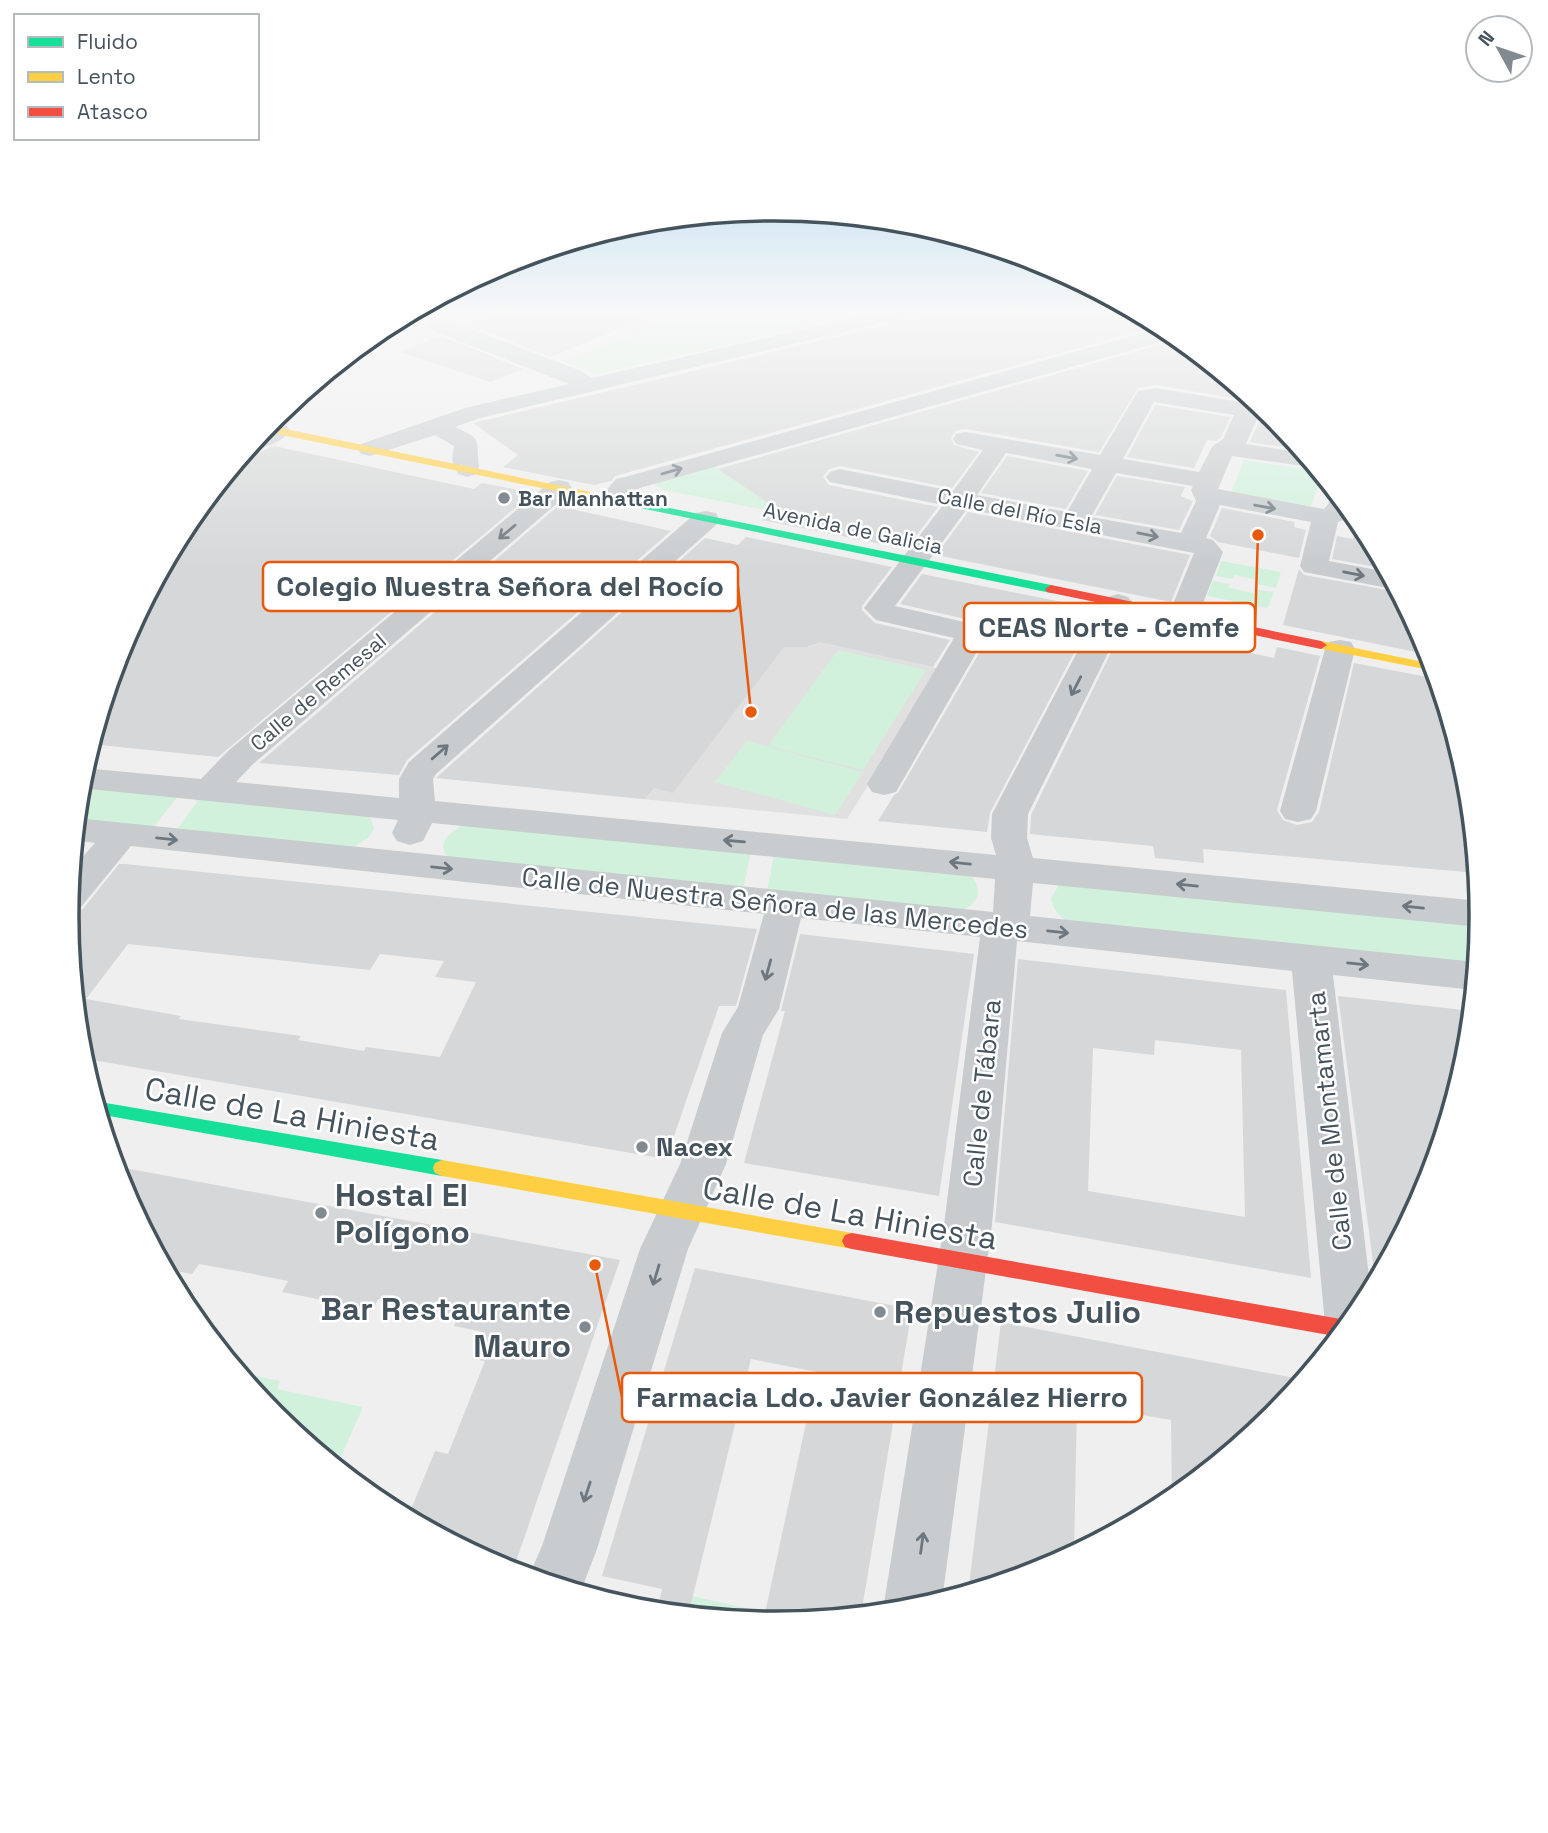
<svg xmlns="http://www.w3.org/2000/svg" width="1548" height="1833" font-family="'Space Grotesk',sans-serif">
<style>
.education{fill:#e1e0e1}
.green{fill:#d1f1dc}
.building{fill:#d6d7d8;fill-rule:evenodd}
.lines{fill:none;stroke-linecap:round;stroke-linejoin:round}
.street{fill:#c8ccce;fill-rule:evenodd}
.fast{fill:#16e098;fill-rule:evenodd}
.slow{fill:#ffcf43;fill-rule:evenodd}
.jam{fill:#f24e42;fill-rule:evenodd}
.oneway{stroke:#6c777f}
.poi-dot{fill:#818a90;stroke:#fff;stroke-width:2.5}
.labels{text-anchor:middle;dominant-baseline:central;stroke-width:5;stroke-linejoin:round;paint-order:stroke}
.far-poi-label{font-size:21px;font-weight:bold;fill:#45535d;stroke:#fff;text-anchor:start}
.far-street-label{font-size:21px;fill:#45535d;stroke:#fff}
.street-label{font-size:26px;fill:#45535d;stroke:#fff}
.poi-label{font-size:26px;font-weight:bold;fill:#45535d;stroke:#fff;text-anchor:start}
.near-street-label{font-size:32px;fill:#45535d;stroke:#fff}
.near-poi-label{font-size:32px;font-weight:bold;fill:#45535d;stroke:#fff;text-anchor:start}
.rim{fill:none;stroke:#45535d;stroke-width:3.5}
.leader{fill:none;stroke:#e8590c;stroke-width:2.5}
.callout-dot{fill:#e8590c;stroke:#fff;stroke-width:2.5}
.callout{fill:#fff;stroke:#e8590c;stroke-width:2.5}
.callout-label{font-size:28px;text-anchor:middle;font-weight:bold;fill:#45535d}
</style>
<rect width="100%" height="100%" fill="#f0efef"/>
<path class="education" d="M689,633l108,14h12l10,-7 121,29 -93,150 -297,-29z"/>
<g class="green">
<path d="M684,312h187l-274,62 -33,-12z"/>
<path d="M1244,460l75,11 3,3 -11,32 -80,-14z"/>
<path d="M714,466l45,31 6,-2 18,4 -12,12 -108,-21 -10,-7z"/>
<path d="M1221,561l60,11 -5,16 -19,-4 1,-4 -24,-5 -1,4 -17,-3z"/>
<path d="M1213,581l17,3 -1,4 25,5 1,-4 19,3 -6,16 -61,-12z"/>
<path d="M838,650l88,20 -63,100 -95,-24z"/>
<path d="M747,741l116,31 -28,43 -120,-33z"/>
<path d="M80,784l100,9 -29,38 -75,-7z"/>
<path d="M199,795l171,21 4,13 -6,9 -14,9 -183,-13 4,-6h3l20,-27 -3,-1z"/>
<path d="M466,824l286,24 -10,45 -293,-34c-15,-16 2,-28 17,-35z"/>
<path d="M775,850l196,26c13,15 7,28 -10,35l-195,-15z"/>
<path d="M1085,880l396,40 -5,50 -391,-41c-16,-6 -31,-12 -34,-31l8,-13z"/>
<path d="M237,1372l43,9 -3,8 86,18 -27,61 -63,-52z"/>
<path d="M692,1596l110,25 -28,3 -86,-8z"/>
</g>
<g class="building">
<path d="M505,312h153l-107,45 -82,-32z"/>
<path d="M942,312h180l39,13 -546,151 -4,5 -17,4 -91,-18 15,-12 -45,-32z"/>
<path d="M441,336l82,33 -32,13 -91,-30z"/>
<path d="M1180,339l13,10 -7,2 5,3 -9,3 44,20 19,15 -6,7 -83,-14 -18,3 -39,64 -134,-23 -10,2 -4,7 3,7 25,7 -27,36 -113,-22 -11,4 -5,7 6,8 109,22 -32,42 -144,-29 12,-13 -56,-38z"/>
<path d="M1155,405l75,12 -9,20 -5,4 -9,-1 -13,28 -67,-11z"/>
<path d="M1259,422h20l23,28 -52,-8z"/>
<path d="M274,446l200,43 8,-6 51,10 -315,264 -128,-13 31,-99 65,-122 49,-60z"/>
<path d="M1007,456l81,15 -22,38 -85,-16z"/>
<path d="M1117,476l68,11 -4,9 12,5 -14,29 -84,-15z"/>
<path d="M558,506l113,25 -264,229 -8,15 -140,-12z"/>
<path d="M1222,508l73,14 -1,5 12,3 -7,28 -81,-16 -8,-6z"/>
<path d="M968,512l222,43 -19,47 -235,-47z"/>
<path d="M1358,518l4,6 25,45 -55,-10 5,-23 16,3z"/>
<path d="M746,537l146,30 -30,39v4l13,13 75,17 -17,27 -113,-25 -13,5h-23l-111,146 -19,-5 -9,11 -209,-21 269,-240 33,7z"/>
<path d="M1299,569l5,6 95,17 32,63 -148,-30z"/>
<path d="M922,574l175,35 -107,204 -3,19 -109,-11 16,-26 4,-2 91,-157 -15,-15 -74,-17z"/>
<path d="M1129,616l39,8 -4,11 110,23 3,-11 43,9 -43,154 6,10 14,5 15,-3 7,-10 35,-149 84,16 30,100 9,94 -274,-24 1,14 -49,-5 -2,-12 -123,-12 1,-19z"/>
<path d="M119,864h6l632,65 -21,77h-17l-53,153 -585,-101 -14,-145 16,-4zM128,944l242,26 10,-16 64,7 -9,16 41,5 -36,75 -74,-10 -2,4 -66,-11 3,-4 -122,-17 2,-3 -95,-17z"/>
<path d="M800,934l174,20 -35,242 -195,-33 41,-152h-4z"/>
<path d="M1018,959l268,31 25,288 -316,-56zM1155,1040l86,10 4,167 -157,-26 5,-143 61,7z"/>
<path d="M1338,996l134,15 -4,44 -41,133 -51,97z"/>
<path d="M114,1166l506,94 -108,313 -105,-54 28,-68 13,3 37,-93 -13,-2 11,-27 -29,-6 4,-11 -80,-16 -5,11 -91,-18 6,-11 -45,-9 -44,-8 -7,10 -28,-5 -44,-82z"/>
<path d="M695,1268l217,41 -51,306 -59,6 -37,-8 52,-241 -66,-13 -63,257 -31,-4 5,-23 -60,-13z"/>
<path d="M1001,1322l78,15 226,43 -31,37 -102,84 -1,-81 -94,-16 -3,150 -30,16 -76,24z"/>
</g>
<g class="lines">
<g class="street">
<path d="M879,312h35l-3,4 -431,102 -25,9c20,10 23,8 23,30 0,8 3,10 -2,17l-9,3 -9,-3 -6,-14 2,-14 -19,-11 -65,21 -9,-2 -3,-5 3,-5 104,-36 104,-24 -140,-55 -3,-5 3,-5h16l136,52 11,7z"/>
<path d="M1164,327l14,10 -535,150c-17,6 -20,23 -40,18l-4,-6 17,-20 9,-2z"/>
<path d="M1156,388l84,14 7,-8 28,23 2,3 -20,-1 -11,25 59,9 12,15 -85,-12 -14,33 106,20 13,-16 15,18 -5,8 -9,3 -9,39 59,11 10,18 -94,-18 -4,-6 11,-44 -91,-17 -14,33 7,2 10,12 -25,64 -4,6 -11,3 -11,-3 -4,-6 26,-63 -227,-44 -72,97 78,18 13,12 -90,156 -12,3 -12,-3 -5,-8 87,-146 -78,-18 -12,-12 79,-103 -113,-23 -4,-5 4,-5 9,-3 114,22 30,-41 -27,-6 -3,-5 3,-5 9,-2 135,23 38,-64zM1154,402l80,13 -11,24 -11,8 -13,25 -76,-13zM1006,453l86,16 -25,43 -90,-17zM1116,473l77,13 -2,4 5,11 -15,32 -90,-16z"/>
<path d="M278,424l9,2 3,5c-7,11 -31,20 -43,18l17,-21z"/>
<path d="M559,480l9,2 4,6 -4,6 -316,271 -16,17 163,16v-19l10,-17 287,-249 10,-2 10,2 3,6 -3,6 -280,249 -3,5 2,22 561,54 -5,-17 1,-24 111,-211 5,-6 10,-3 10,3 5,6 -105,211 -1,24 6,20 447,43v26l-447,-44 -3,33 446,46 -2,28 -141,-15 38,318 -9,17 -26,31 -4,-1 -7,-16 -33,-353 -275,-30 -25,284 -50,376 -30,9 -28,3 -1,-3 61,-385 36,-288 -179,-19 -22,91 -16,26 -37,129 -38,85 -91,300 -17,44 -52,-15 14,-32 98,-297 40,-85 42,-131 16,-26 26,-93 -633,-68 -50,61 -14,4 4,-41 24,-27 -21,-3 2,-22 917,94 2,-33 -563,-56 -9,18 -13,4 -13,-4 -5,-8 6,-13 -319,-32 4,-20 118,11 27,-28 322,-269z"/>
<path d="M1340,640l11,2 4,7 -39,162 -5,8 -13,3 -13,-3 -5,-8 45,-162 4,-7z"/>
</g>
<g class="fast">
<path d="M620,498l431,87 6,4 -6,4 -435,-90 -1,-2z"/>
<path d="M94,1101l348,59 7,3 2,5 -2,5 -7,3 -344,-62z"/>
</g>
<g class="slow">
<path d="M266,425l354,73 5,3 -5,3 -358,-73z"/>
<path d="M1321,641l112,23 2,7 -118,-23v-6z"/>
<path d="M442,1160l410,73 7,2 3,6 -3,6 -7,2 -410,-73 -7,-3 -2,-5 2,-5z"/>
</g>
<g class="jam">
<path d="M1051,585l270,56 6,4 -6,4 -274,-57 -2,-3z"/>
<path d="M852,1233l494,87 6,2 -12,15 -488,-88 -7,-2 -3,-6 3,-6z"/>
</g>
</g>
<defs><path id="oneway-shaft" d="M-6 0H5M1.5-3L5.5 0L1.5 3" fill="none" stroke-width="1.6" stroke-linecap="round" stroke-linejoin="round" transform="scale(1.75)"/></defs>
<g class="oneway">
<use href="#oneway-shaft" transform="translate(1067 457) rotate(10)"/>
<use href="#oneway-shaft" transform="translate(672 471) rotate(-16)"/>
<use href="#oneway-shaft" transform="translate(1265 507) rotate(10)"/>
<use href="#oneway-shaft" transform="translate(507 532) rotate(140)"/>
<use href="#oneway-shaft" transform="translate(1148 535) rotate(11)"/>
<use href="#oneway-shaft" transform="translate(1354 574) rotate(11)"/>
<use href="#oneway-shaft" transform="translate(1076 686) rotate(117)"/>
<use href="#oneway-shaft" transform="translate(440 752) rotate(-41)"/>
<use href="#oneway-shaft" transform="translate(167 839) rotate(6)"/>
<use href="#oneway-shaft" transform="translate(734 841) rotate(-175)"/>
<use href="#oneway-shaft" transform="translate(960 863) rotate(-174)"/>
<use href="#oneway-shaft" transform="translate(442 868) rotate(6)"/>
<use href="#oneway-shaft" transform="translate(1187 885) rotate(-174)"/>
<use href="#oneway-shaft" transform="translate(1413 907) rotate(-174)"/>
<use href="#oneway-shaft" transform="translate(1058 932) rotate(6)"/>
<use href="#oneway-shaft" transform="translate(1358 964) rotate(6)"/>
<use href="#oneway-shaft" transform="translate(768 970) rotate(105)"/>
<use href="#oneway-shaft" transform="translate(656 1275) rotate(107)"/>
<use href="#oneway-shaft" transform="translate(587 1492) rotate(108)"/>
<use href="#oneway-shaft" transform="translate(922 1543) rotate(-82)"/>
</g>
<linearGradient id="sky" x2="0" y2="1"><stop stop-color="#8cc8ec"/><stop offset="0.55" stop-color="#f8f8f8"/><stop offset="1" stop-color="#f8f8f8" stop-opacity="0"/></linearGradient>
<rect width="1548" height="568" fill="url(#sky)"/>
<g class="poi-dot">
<circle cx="504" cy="498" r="7"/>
<circle cx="642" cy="1147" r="7"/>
<circle cx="321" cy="1213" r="7"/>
<circle cx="880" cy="1312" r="7"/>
<circle cx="585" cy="1327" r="7"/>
</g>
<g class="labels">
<g class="far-poi-label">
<text x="518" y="498">Bar Manhattan</text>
</g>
<g class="far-street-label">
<text transform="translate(1020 511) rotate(11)">Calle del Río Esla</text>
<text transform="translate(853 528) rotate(12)">Avenida de Galicia</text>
<text transform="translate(318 692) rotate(-40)">Calle de Remesal</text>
</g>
<g class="street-label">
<text transform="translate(775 903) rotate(6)">Calle de Nuestra Señora de las Mercedes</text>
<text transform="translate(982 1093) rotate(-84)">Calle de Tábara</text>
<text transform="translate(1329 1121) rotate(-96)">Calle de Montamarta</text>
</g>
<g class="poi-label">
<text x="656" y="1147">Nacex</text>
</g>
<g class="near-street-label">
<text transform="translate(292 1114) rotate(10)">Calle de La Hiniesta</text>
<text transform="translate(850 1213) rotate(10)">Calle de La Hiniesta</text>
</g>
<g class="near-poi-label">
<text x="335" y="1195">Hostal El<tspan x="335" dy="37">Polígono</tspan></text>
<text x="571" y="1309" text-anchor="end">Bar Restaurante<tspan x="571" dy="37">Mauro</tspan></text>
<text x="894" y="1312">Repuestos Julio</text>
</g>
</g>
<path d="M0 0H1548V1833H0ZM79 916a695 695 0 1 1 1390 0a695 695 0 1 1-1390 0Z" fill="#fff" fill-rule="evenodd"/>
<path class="rim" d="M79 916a695 695 0 1 1 1390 0a695 695 0 1 1-1390 0Z"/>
<path class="leader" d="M751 712L738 586M1258 535L1255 627M595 1265L622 1397"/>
<g class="callout-dot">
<circle cx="751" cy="712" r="7"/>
<circle cx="1258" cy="535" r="7"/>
<circle cx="595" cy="1265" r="7"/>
</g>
<g class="callout">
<rect x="263" y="562" width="475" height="49" rx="7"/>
<rect x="964" y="603" width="291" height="49" rx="7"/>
<rect x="622" y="1373" width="520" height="49" rx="7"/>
</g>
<g class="callout-label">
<text x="500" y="596">Colegio Nuestra Señora del Rocío</text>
<text x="1109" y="637">CEAS Norte - Cemfe</text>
<text x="882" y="1407">Farmacia Ldo. Javier González Hierro</text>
</g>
<rect x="14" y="14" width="245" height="126" fill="#ffffff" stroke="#b5babe" stroke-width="2"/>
<rect x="28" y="37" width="35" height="10" fill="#16e098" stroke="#b5babe" stroke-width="2"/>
<text x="77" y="49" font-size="21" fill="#45535d">Fluido</text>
<rect x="28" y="72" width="35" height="10" fill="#ffcf43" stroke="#b5babe" stroke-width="2"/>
<text x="77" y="84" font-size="21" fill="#45535d">Lento</text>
<rect x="28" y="107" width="35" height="10" fill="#f24e42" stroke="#b5babe" stroke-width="2"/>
<text x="77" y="119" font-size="21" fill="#45535d">Atasco</text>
<g transform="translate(1499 49) rotate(310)"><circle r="33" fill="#ffffff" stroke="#b5babe" stroke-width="2"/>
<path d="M0-5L12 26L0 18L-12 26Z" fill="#818a90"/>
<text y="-10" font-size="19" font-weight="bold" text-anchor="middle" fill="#45535d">N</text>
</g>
</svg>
